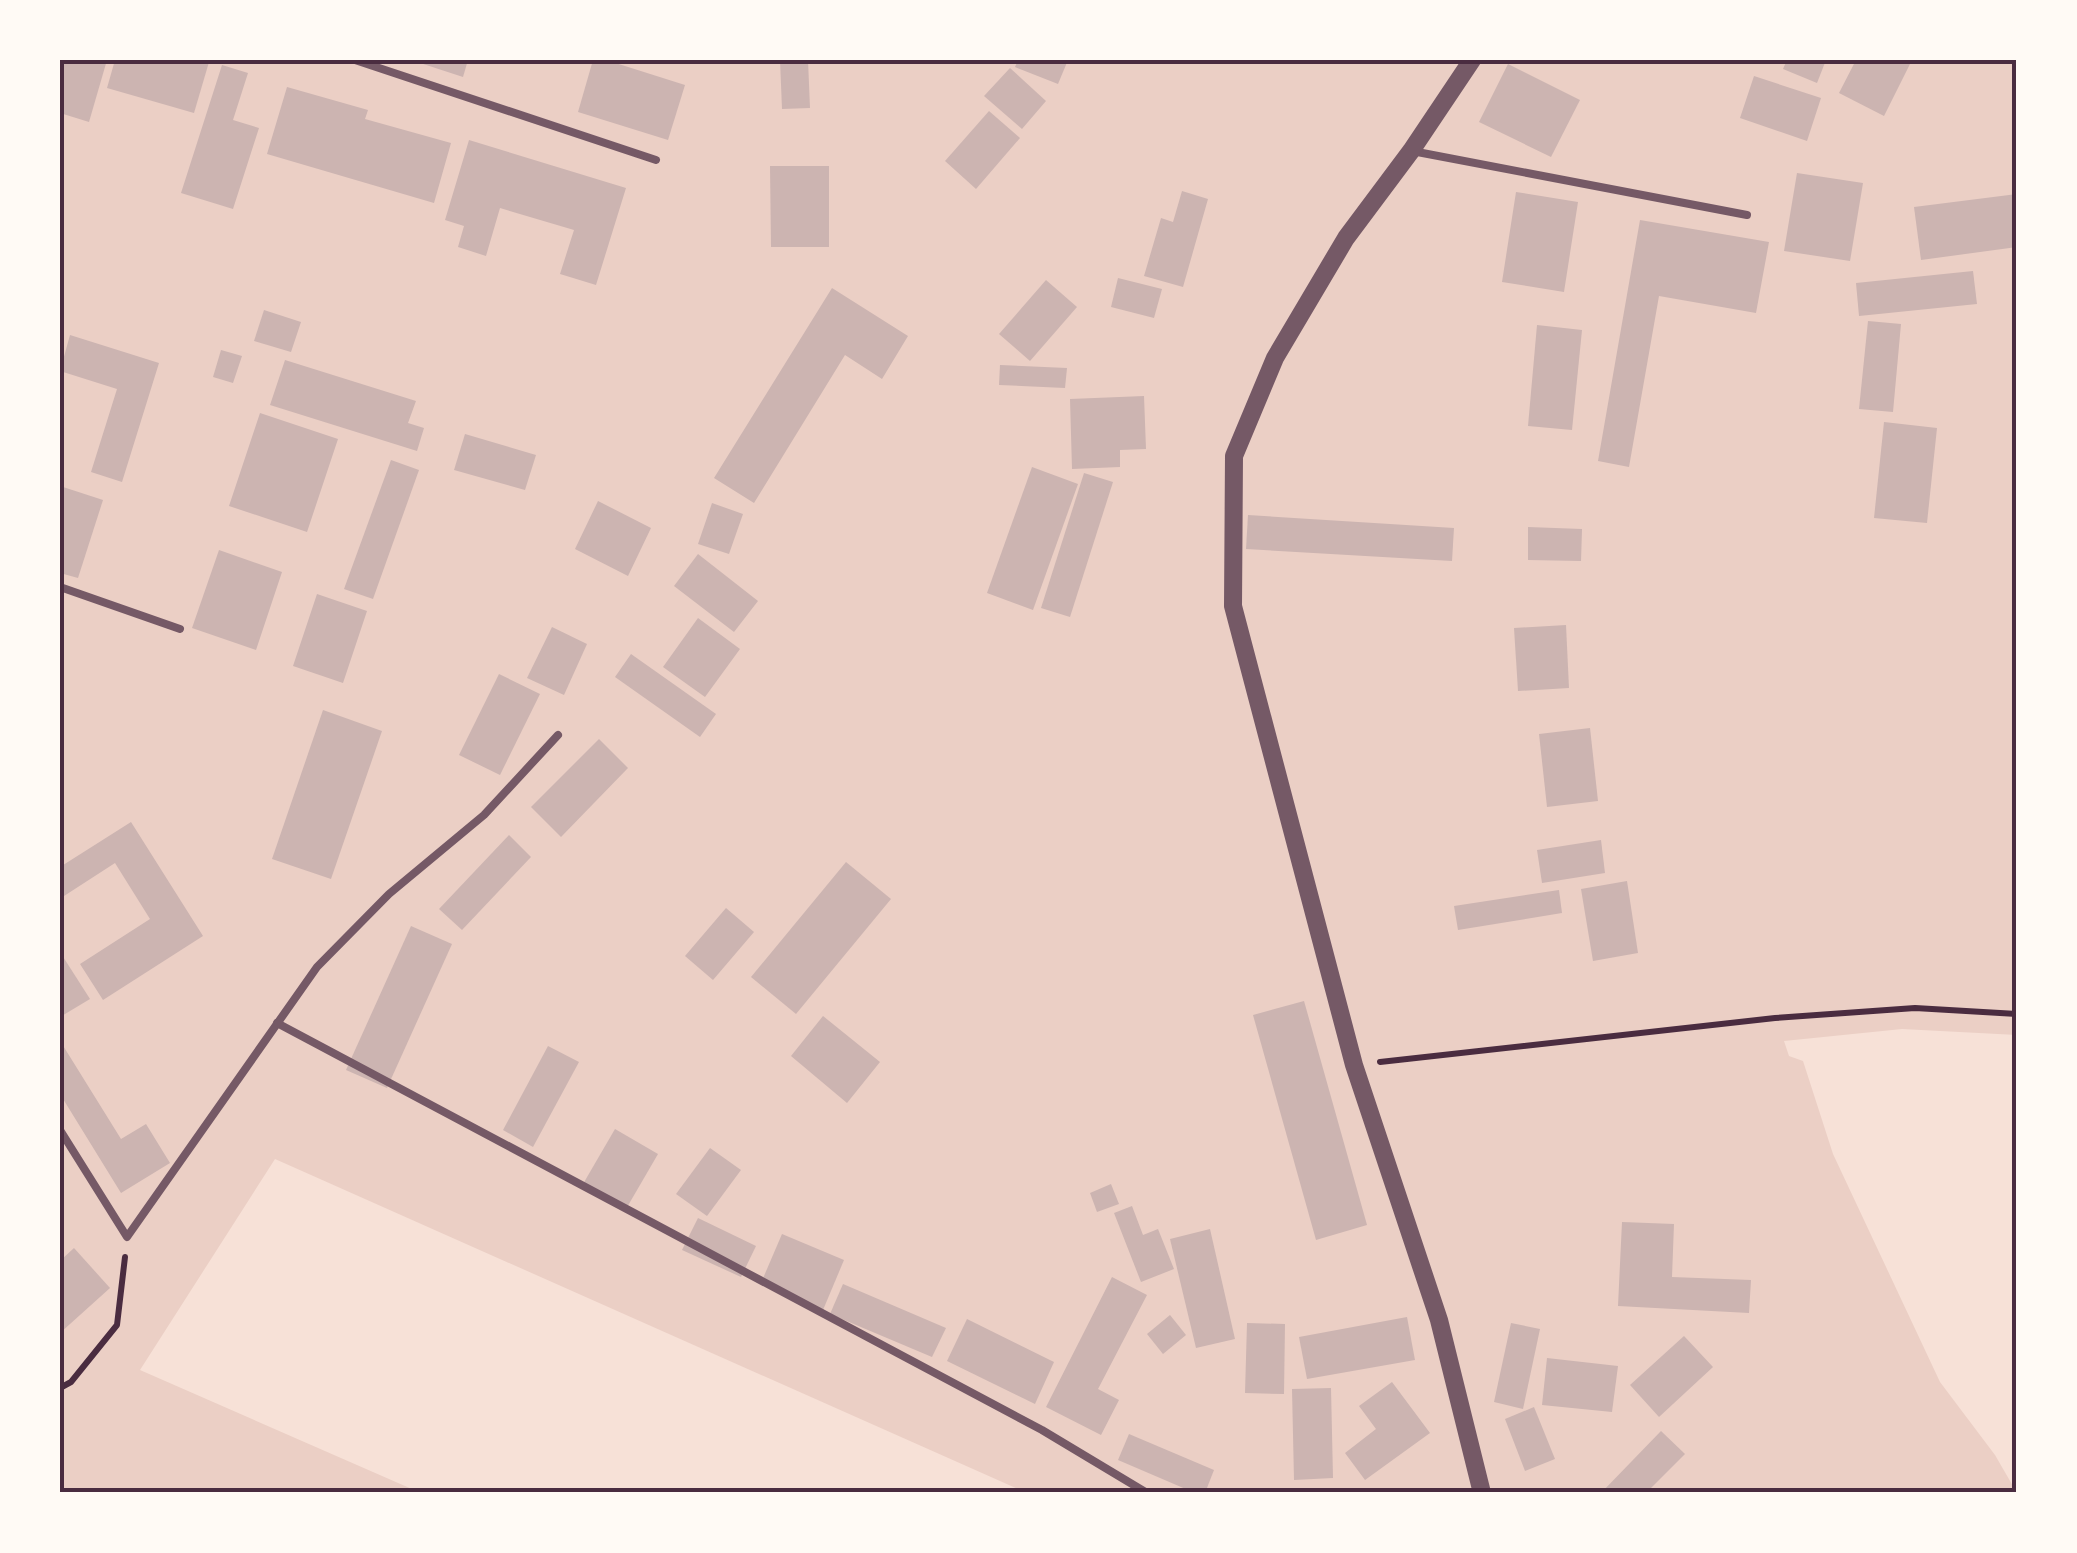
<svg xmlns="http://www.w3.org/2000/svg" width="2077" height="1553" font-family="Overpass,sans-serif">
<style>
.green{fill:#ebcfc5}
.building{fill:#ccb4b1}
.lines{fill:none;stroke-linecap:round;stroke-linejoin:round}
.path{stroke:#4a2c40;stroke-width:6}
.service{stroke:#755966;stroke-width:8}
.tertiary{stroke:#755966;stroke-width:18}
.neatline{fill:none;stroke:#4a2c40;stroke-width:4}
</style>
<rect width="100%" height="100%" fill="#f7e1d7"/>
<path class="green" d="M60,60h1957v975l-115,-6 -118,12 5,15 14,5 30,93 107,228 55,73 22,38h-990l-752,-334 -135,211 281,123h-361z"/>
<g class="building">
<path d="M60,60h47l-18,62 -29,-9z"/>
<path d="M115,60l94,2 -15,51 -87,-25z"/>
<path d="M411,60h57l-5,17z"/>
<path d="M593,60h13l79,25 -17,55 -90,-28z"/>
<path d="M780,60h28l2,48 -28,1z"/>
<path d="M1018,60h50l-10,24 -43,-17z"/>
<path d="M1787,60h39l-9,23 -34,-14z"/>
<path d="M1856,60h56l-28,56 -45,-23z"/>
<path d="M1508,64l72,36 -29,57 -72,-35z"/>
<path d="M222,65l26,8 -15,47 26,8 -26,81 -52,-16z"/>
<path d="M1010,68l36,33 -24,28 -38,-33z"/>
<path d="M1754,76l67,22 -14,43 -67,-23z"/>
<path d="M287,87l81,23 -3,9 86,24 -17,60 -167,-49z"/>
<path d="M989,111l31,27 -44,51 -31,-28z"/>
<path d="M469,140l157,48 -30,97 -36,-11 14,-44 -74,-22 -14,48 -28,-9 6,-21 -19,-6z"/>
<path d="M770,166h59v81h-58z"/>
<path d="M1797,173l66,10 -13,78 -66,-10z"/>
<path d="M1182,191l26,8 -25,88 -39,-11 17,-58 12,4z"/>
<path d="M1516,192l62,10 -14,90 -62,-10z"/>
<path d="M2017,194v53l-96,13 -7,-53z"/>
<path d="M1640,220l129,22 -13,71 -97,-17 -30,171 -31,-6z"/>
<path d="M1973,271l4,33 -118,12 -3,-33z"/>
<path d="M1118,278l44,11 -8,29 -43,-11z"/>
<path d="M1046,280l31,27 -47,54 -31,-27z"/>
<path d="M832,288l76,48 -26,43 -37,-24 -91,148 -40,-25z"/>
<path d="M264,310l37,12 -10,30 -37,-11z"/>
<path d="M1868,321l33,3 -8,88 -34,-3z"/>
<path d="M1537,325l45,5 -10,100 -44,-4z"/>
<path d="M70,335l89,28 -37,119 -31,-10 26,-83 -57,-18z"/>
<path d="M221,350l21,6 -9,27 -20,-6z"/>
<path d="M285,360l131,41 -8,22 16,5 -7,23 -147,-46z"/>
<path d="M1000,365l67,3 -2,20 -66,-3z"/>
<path d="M1144,396l2,53 -26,1v17l-48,2 -2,-70z"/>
<path d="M260,413l78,26 -31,93 -78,-26z"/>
<path d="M1884,422l53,6 -10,95 -53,-5z"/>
<path d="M465,434l71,21 -11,35 -71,-20z"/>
<path d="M391,460l28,10 -46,129 -29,-10z"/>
<path d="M1032,467l46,17 -45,126 -46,-17z"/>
<path d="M1084,473l29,9 -43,135 -29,-9z"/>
<path d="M60,486l43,14 -25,78 -18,-5z"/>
<path d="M598,501l53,27 -23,48 -53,-27z"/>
<path d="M712,503l31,11 -14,40 -31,-10z"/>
<path d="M1248,515l206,13 -2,33 -206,-12z"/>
<path d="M1528,527l54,2 -1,32 -53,-1z"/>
<path d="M219,550l63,22 -26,78 -64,-22z"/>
<path d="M698,554l60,47 -24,31 -60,-46z"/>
<path d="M317,594l50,17 -24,72 -50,-17z"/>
<path d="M698,618l42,31 -35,48 -42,-30z"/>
<path d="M1566,625l3,63 -51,3 -4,-63z"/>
<path d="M552,627l35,17 -23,51 -37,-17z"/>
<path d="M631,654l85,60 -16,23 -85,-60z"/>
<path d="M499,674l41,20 -40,81 -41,-20z"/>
<path d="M323,710l59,21 -51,148 -59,-20z"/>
<path d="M1590,728l8,73 -51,6 -8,-73z"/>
<path d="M599,739l29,29 -67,69 -30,-30z"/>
<path d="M131,822l72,114 -100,64 -23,-36 70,-45 -35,-56 -51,33 -4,-6v-23z"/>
<path d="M509,835l22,22 -69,73 -23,-21z"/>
<path d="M1601,840l4,33 -63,10 -5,-33z"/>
<path d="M846,862l45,37 -95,115 -45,-37z"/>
<path d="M1627,881l11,72 -45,8 -12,-72z"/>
<path d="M1559,890l3,23 -104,17 -4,-24z"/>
<path d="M726,908l28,24 -41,48 -28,-24z"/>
<path d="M411,926l41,18 -65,144 -41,-18z"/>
<path d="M60,952l30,47 -30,18z"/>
<path d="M1304,1001l63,224 -51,15 -63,-225z"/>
<path d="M823,1016l57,46 -33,41 -56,-47z"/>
<path d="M62,1044l59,95 25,-15 24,39 -49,30 -61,-99z"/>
<path d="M548,1046l31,16 -46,85 -30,-17z"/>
<path d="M615,1129l43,25 -32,55 -43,-25z"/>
<path d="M710,1148l31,22 -34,46 -31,-22z"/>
<path d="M1111,1184l8,20 -22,8 -7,-19z"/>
<path d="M1132,1206l11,29 15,-6 16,40 -33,13 -27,-69z"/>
<path d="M698,1218l58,28 -15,31 -59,-27z"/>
<path d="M1622,1222l52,2 -2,53 79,3 -2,33 -131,-7z"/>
<path d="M1210,1229l25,110 -39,9 -26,-109z"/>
<path d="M782,1234l62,26 -21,50 -62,-27z"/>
<path d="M74,1248l36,40 -50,45v-72z"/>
<path d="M1112,1277l35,18 -49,94 21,11 -18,35 -55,-28z"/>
<path d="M843,1284l103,44 -14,29 -102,-43z"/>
<path d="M1170,1315l16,20 -23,19 -16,-20z"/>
<path d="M1407,1317l8,43 -108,19 -8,-42z"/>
<path d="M967,1319l87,43 -19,42 -88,-43z"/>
<path d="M1247,1323l38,1 -1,70 -39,-1z"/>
<path d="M1511,1323l29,6 -17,80 -29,-7z"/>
<path d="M1684,1336l29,31 -54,50 -29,-32z"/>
<path d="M1547,1358l71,8 -6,46 -70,-7z"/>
<path d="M1392,1382l38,51 -65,47 -20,-27 31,-24 -17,-23z"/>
<path d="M1331,1388l2,90 -39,2 -2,-91z"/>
<path d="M1534,1407l21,52 -30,12 -20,-52z"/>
<path d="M1661,1431l24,23 -39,39h-45z"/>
<path d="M1129,1434l85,36 -9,23h-10l-77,-33z"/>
</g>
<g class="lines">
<g class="path">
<path d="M1380,1062l395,-44 140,-10 102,6"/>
<path d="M60,1388l11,-6 46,-57 8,-68"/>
</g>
<g class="service">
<path d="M355,60l301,100"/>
<path d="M1412,151l335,64"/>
<path d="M60,587l120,42"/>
<path d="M277,1023l765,407 105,63"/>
<path d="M60,1130l67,107 190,-270 72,-73 95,-79 74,-80"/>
</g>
<path class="tertiary" d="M1472,60l-61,91 -65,87 -71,120 -41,98 -1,150 121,459 85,255 43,173"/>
</g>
<rect width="2077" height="1553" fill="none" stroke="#fffaf5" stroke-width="125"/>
<rect x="62" y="62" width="1952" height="1428" class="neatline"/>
</svg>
